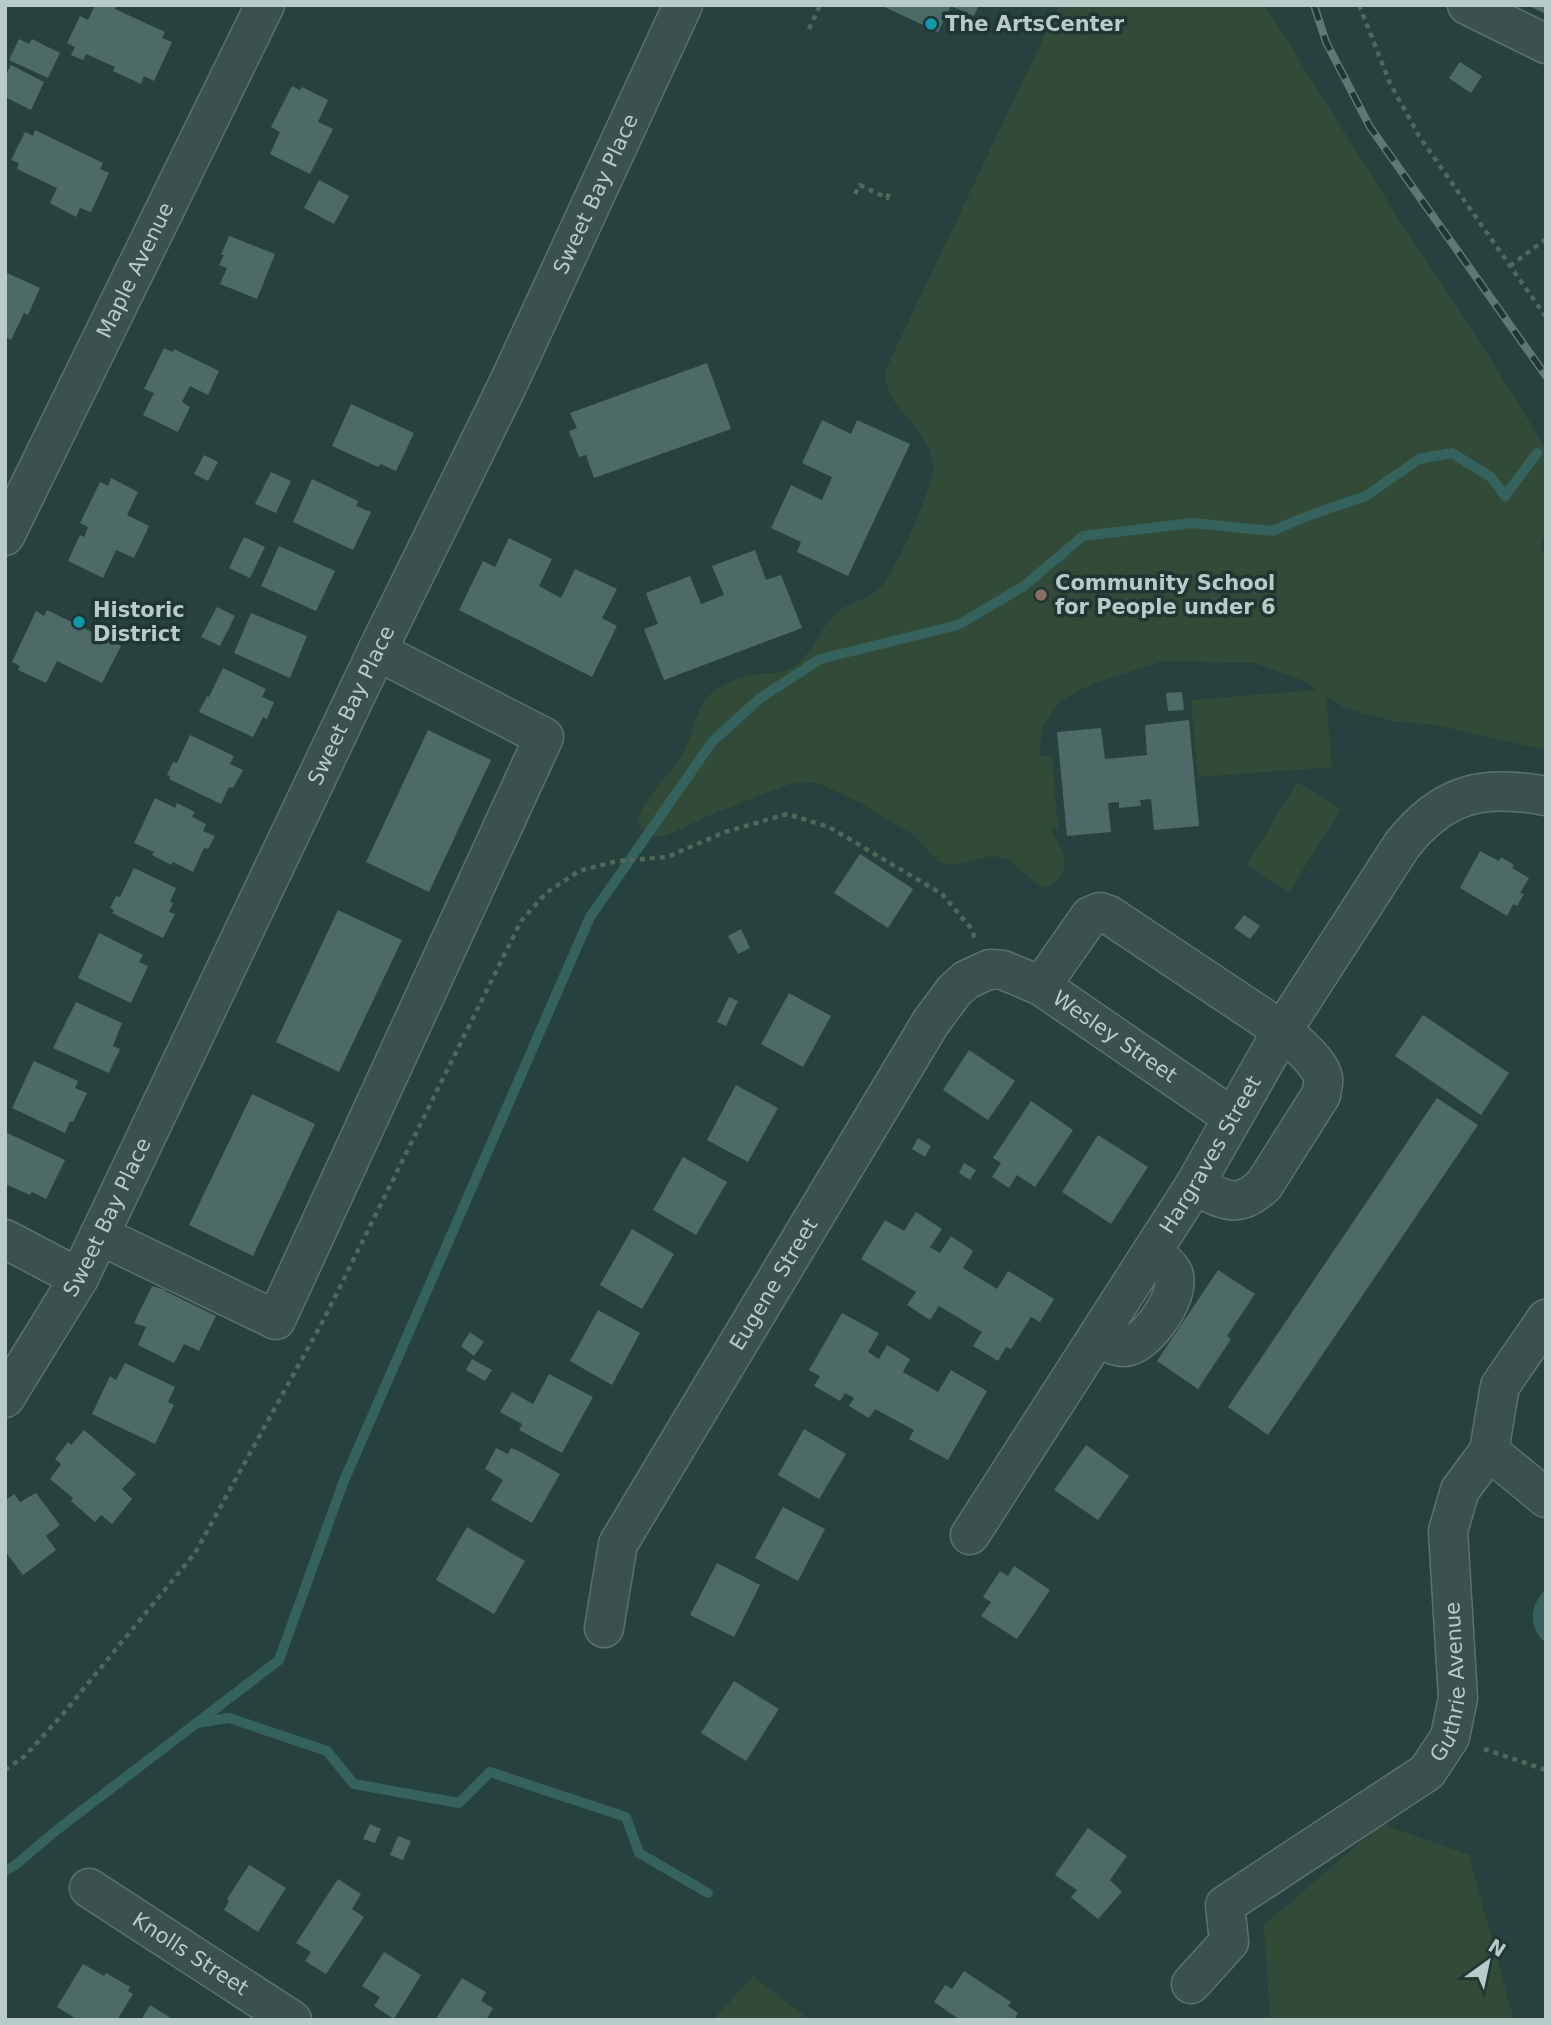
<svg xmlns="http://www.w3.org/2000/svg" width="1551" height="2025" font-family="'DejaVu Sans',sans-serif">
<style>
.green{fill:#324b39}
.water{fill:#35625c}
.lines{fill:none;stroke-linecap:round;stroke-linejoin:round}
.stream{stroke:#35625c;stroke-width:10}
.building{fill:#4d6a67}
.minor-casing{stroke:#5c716e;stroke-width:41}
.path{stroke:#50685a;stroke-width:4.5;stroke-dasharray:5 5;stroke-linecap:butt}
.minor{stroke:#3b514e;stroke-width:38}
.rail-casing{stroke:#5d7875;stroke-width:8}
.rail{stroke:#1f3633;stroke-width:5;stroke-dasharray:16;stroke-linecap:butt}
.culture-dot{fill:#0f9aa8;stroke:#1f3633;stroke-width:2.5}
.education-dot{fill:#8d6e63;stroke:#1f3633;stroke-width:2.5}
.labels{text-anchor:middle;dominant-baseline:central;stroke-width:7;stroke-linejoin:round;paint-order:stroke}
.poi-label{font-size:21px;font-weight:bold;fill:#b8cbc9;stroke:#1f3633;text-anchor:start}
.street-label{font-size:21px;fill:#b8cbc9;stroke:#1f3633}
</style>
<rect width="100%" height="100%" fill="#27413e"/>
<g class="green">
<path d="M1059,5h204l9,12 121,193 99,151 54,88v82l-5,15 5,14v190l-111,-25 -43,-4 -47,-13 -19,-13 6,72 -134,10 -7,-77 127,-10 -13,-9 -51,-18 -91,-2 -71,23 -32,17 -17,23 -4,32h13l6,73h-9c17,23 26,41 -3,59l-11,-5 -25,-23 -18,-4 -38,9 -15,-3 -23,-25 -51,-32 -42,-20 -14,-3h-14l-78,30 -51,24h-13l-13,-7c-1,-3 -2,-7 -2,-10 3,-15 33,-47 42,-61 14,-21 13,-49 33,-66 12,-10 30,-15 44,-18 9,-2 19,0 27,-3 28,-10 32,-39 52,-58 13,-11 29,-12 42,-23 15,-13 57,-105 55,-125 -3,-29 -26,-44 -41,-67 -4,-7 -6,-17 -8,-25z"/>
<path d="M1297,782l44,27 -52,83 -42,-27z"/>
<path d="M1382,1824l87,31 45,165h-244l-6,-95z"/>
<path d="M753,1976l57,44h-97z"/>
</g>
<path class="water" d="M1546,1590v53c-18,-14 -17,-40 0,-53z"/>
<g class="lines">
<g class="stream">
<path d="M196,1723l33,-5 98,33 27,33 105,19 31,-31 136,45 13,36 69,40"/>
<path d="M5,1871l9,-5 44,-37 221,-169 64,-177 247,-566 122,-175 47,-43 61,-40 138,-34 66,-39 59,-50 109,-13 80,8 38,-16 56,-19 53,-37 33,-6 39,24 14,19 32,-43"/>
</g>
</g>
<g class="building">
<path d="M95,5h21l-1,4 50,23 -3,6 10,4 -18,39 -10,-5 -3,8 -28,-13 2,-4 -29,-13 -3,6 -12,-5 4,-8 -8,-4 13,-27 8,4z"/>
<path d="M880,5h99l-5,11 -23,-10 -13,26z"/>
<path d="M1527,5h19v9z"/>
<path d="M19,39l10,5 3,-5 28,14 -12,25 -39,-18z"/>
<path d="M1460,62l22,14 -11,17 -22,-15z"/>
<path d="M11,65l33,17 -13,28 -26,-13v-21z"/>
<path d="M292,86l8,4 2,-3 26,13 -10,22 15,7 -23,45 -40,-20 10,-22 -9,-5z"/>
<path d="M35,130l68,33 -3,6 9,4 -18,39 -11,-4 -4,9 -26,-14 7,-15 -40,-19 2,-6 -8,-3 14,-28 8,4z"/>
<path d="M319,180l30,16 -15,28 -30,-16z"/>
<path d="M229,236l46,18 -18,45 -37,-15 7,-16 -8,-3 5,-10h-3z"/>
<path d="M5,272l35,16 -12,27 -4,-2 -13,27 -6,-3z"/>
<path d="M164,348l9,4 1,-3 45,22 -11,24 -18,-9 -8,16 8,5 -12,25 -35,-17 11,-22 -10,-4z"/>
<path d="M707,363l24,66 -137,49 -8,-23 -7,2 -10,-26 8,-3 -7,-15z"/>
<path d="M351,404l63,29 -18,38 -15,-7 -3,3 -46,-21z"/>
<path d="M822,420l29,14 6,-14 53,24 -62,132 -51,-24 4,-10 -30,-14 20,-43 31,15 10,-23 -30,-14z"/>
<path d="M204,455l14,7 -10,19 -14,-7z"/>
<path d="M271,472l20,9 -15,32 -21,-9z"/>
<path d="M111,478l27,14 -11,23 22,11 -15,32 -18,-8 -13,28 -35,-17 12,-26 4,2 4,-10 -8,-4 20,-41 8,4z"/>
<path d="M312,479l46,22 -2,5 15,6 -18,38 -60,-28z"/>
<path d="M244,537l21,10 -15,31 -21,-10z"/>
<path d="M509,538l43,21 -13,27 22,12 14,-29 42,20 -15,29 15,8 -25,51 -133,-67 24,-49 12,6z"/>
<path d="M279,546l56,25 -19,40 -55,-25z"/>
<path d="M755,550l11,30 15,-5 21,53 -138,52 -20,-51 14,-5 -12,-31 44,-17 11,28 23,-9 -12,-29z"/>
<path d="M217,607l18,9 -15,30 -19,-9z"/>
<path d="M47,610l74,36 -19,37 -45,-22 -11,22 -28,-13 2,-4 -8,-4 24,-51 8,5z"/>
<path d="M251,613l56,23 -17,42 -56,-25z"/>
<path d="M223,668l43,21 -4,8 12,5 -7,17 -4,-2 -10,20 -54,-25 8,-16 2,1z"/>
<path d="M1182,692l2,18 -16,1 -2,-18z"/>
<path d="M1189,720l10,106 -45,4 -3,-31 -11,1 1,6 -22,2v-6l-11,1 3,29 -44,4 -10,-104 44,-4 4,31 42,-4 -2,-30z"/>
<path d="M428,730l63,30 -62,132 -63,-30z"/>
<path d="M190,735l44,21 -4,8 13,6 -10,18 -4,-1 -8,17 -52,-25 1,-3 -3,-1 6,-13 4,1z"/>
<path d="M155,798l20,10 2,-5 18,9 -3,5 14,7 -3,7 12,5 -7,13 -4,-1 -11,24 -20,-10 -2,3 -19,-10 2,-3 -20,-9z"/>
<path d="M1480,851l19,10 2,-4 13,8 -2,3 17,10 -9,15 4,1 -7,12 -4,-2 -6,12 -47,-28z"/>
<path d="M860,854l53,35 -25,39 -54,-35z"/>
<path d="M134,868l42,20 -6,14 3,1 -4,9 6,2 -12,24 -51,-25 2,-3 -4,-2 6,-12 4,1z"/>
<path d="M338,910l64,30 -63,132 -63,-30z"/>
<path d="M1244,915l16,11 -10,13 -16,-11z"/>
<path d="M741,929l9,19 -12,6 -10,-18z"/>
<path d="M99,933l44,22 -4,7 9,4 -17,37 -53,-25z"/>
<path d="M789,993l42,23 -28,51 -42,-23z"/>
<path d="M729,997l9,4 -12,25 -9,-4z"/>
<path d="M76,1002l46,21 -9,23 7,3 -11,24 -56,-25z"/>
<path d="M1423,1015l86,58 -28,42 -86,-59z"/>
<path d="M969,1050l46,31 -27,39 -45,-30z"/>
<path d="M34,1061l44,20 -3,7 12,5 -14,29 -3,-1 -5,12 -53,-25z"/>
<path d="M736,1085l42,23 -30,54 -41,-22z"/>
<path d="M252,1094l63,30 -62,132 -64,-31z"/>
<path d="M1437,1098l41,27 -210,310 -40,-28z"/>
<path d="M1031,1101l42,29 -38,57 -18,-12 -8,13 -17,-11 9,-14 -8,-5z"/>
<path d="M5,1132l60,28 -19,39 -14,-7 -2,3 -25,-11z"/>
<path d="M1098,1135l50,32 -37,57 -49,-32z"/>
<path d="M918,1138l13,8 -6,11 -13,-8z"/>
<path d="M683,1157l44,25 -31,53 -43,-25z"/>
<path d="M964,1163l12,7 -6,10 -11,-7z"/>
<path d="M916,1212l26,17 -12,18 10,6 11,-17 22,15 -10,17 34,21 11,-18 46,28 -14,23 -9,-5 -20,32 -5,-2 -8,14 -25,-15 9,-14 -43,-26 -9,14 -23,-15 9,-13 -55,-33 24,-39 19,11z"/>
<path d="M632,1229l42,25 -32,55 -42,-24z"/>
<path d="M1218,1270l37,24 -28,42 4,3 -33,50 -41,-28z"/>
<path d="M152,1286l14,4 -1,1 51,25 -17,35 -15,-7 -10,19 -36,-18 8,-18 -12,-4z"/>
<path d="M598,1310l42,23 -28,52 -42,-24z"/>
<path d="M842,1313l37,20 -11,19 11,7 8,-14 23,14 -7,13 35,20 13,-22 36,21 -39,69 -39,-21 5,-9 -39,-21 -6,9 -20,-12 5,-8 -9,-5 -5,8 -26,-15 6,-10 -11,-6z"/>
<path d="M470,1332l14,10 -10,14 -13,-10z"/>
<path d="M472,1359l20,11 -7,11 -19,-11z"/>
<path d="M125,1363l50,24 -7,15 6,3 -19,39 -63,-30 18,-38 6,4z"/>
<path d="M549,1374l44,23 -31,56 -43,-23 3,-6 -22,-12 12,-20 21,12z"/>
<path d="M804,1429l42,25 -27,45 -41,-24z"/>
<path d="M84,1430l52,44 -14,15 10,10 -20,25 -11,-9 -6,7 -24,-21 2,-3 -23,-19 11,-15 -6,-5 13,-17 3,3z"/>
<path d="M1086,1445l43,31 -31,44 -44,-30z"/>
<path d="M496,1448l12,6 3,-6 8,3 41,23 -28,49 -41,-23 12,-20 -18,-11z"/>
<path d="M36,1493l24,32 -14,11 10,14 -33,25 -18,-24v-50l9,-7 6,8z"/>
<path d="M783,1507l42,22 -27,52 -43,-23z"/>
<path d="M467,1527l58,34 -31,53 -58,-34z"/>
<path d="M717,1563l43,22 -26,52 -44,-22z"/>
<path d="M1014,1566l36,24 -33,49 -36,-23 10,-14 -8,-5 17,-26 8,5z"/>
<path d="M734,1681l45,28 -33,52 -45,-28z"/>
<path d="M370,1824l11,5 -6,14 -12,-4z"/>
<path d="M1088,1828l39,28 -17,24 12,12 -24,27 -27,-22 6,-7 -22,-15z"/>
<path d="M398,1836l13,5 -8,19 -13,-5z"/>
<path d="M249,1865l37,23 -28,44 -34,-22 5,-9 -2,-2z"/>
<path d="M338,1879l23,15 -9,15 12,8 -38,57 -21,-13 6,-9 -15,-9z"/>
<path d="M384,1952l37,23 -27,44 -20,-13 6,-9 -18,-11z"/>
<path d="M83,1964l21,12 2,-3 24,14 -2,4 5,3 -16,26h-39l-21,-13z"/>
<path d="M964,1971l47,31 -3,4 10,7 -4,7h-54l-26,-18 11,-17 7,4z"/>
<path d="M462,1978l24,14 -5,9 12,7 -7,12h-51z"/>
<path d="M150,2005l24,15h-33z"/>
</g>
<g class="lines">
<g class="minor-casing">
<g id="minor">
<path d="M1467,5l79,39"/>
<path id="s1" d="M5,536l260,-531"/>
<path d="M1041,986l49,-70 10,-4 9,3 156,104c16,11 55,40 58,59 1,5 -1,12 -2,17l-57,90c-27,26 -40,14 -70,1"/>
<path d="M99,1235l177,85 268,-583 -167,-86"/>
<path d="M5,1239l74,39"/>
<path d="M1097,1338c7,3 18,9 26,9 23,1 62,-56 49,-76 -4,-7 -14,-14 -20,-19"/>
<path id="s2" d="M5,1398l74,-120 298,-627 131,-267 175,-379"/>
<path d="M1489,1451l57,47"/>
<path id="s3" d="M970,1535l224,-349 88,-155 120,-186c41,-52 81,-61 144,-49"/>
<path id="s4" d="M604,1628l14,-84 313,-522 23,-31 12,-11 24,-11 13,1 38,16 191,131"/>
<path id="s5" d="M89,1888l203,132"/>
<path id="s6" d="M1191,1984l38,-42 -4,-37 202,-133 23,-35 8,-39 -10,-167 12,-41 29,-39 11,-65 46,-67"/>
</g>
</g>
<g class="path">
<path d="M1359,5l31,78 29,53 127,181"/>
<path d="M809,29l11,-24"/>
<path d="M855,194l5,-9 27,13 3,-7"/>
<path d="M1510,266l36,-27"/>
<path d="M1484,1749l62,21"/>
<path d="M5,1770l20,-14 37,-41 133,-162 129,-234 197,-398 25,-28 33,-22 38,-10 50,-4 58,-25 62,-18 42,13 113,67 28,33 5,11"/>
</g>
<use href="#minor" class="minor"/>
<g class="rail-casing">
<path id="rail" d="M1314,5l12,37 44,85 176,249"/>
</g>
<use href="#rail" class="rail"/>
</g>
<g class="culture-dot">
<circle cx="931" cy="24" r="7"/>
<circle cx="79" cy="622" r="7"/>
</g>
<circle class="education-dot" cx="1041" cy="595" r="7"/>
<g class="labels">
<g class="poi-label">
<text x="945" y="24">The ArtsCenter</text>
<text x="1055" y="583">Community School<tspan x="1055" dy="24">for People under 6</tspan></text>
<text x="93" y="610">Historic<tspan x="93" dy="24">District</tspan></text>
</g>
<g class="street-label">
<text stroke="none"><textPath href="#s2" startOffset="1342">Sweet Bay Place</textPath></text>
<text stroke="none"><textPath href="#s1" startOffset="296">Maple Avenue</textPath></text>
<text stroke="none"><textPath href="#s2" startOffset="775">Sweet Bay Place</textPath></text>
<text stroke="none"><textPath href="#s4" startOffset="919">Wesley Street</textPath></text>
<text stroke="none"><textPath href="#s3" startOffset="450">Hargraves Street</textPath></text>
<text stroke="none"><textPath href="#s2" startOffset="208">Sweet Bay Place</textPath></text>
<text stroke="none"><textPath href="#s4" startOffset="388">Eugene Street</textPath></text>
<text stroke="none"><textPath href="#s6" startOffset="432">Guthrie Avenue</textPath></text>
<text stroke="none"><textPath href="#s5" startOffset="121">Knolls Street</textPath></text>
</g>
</g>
<rect width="1551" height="2025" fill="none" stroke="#b8cbc9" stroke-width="14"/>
<g transform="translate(1488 1962) rotate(33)" stroke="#1f3633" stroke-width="5" paint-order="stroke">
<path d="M0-5L12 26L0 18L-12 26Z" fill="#b8cbc9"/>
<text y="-10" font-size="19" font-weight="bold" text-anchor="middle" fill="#b8cbc9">N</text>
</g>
</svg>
